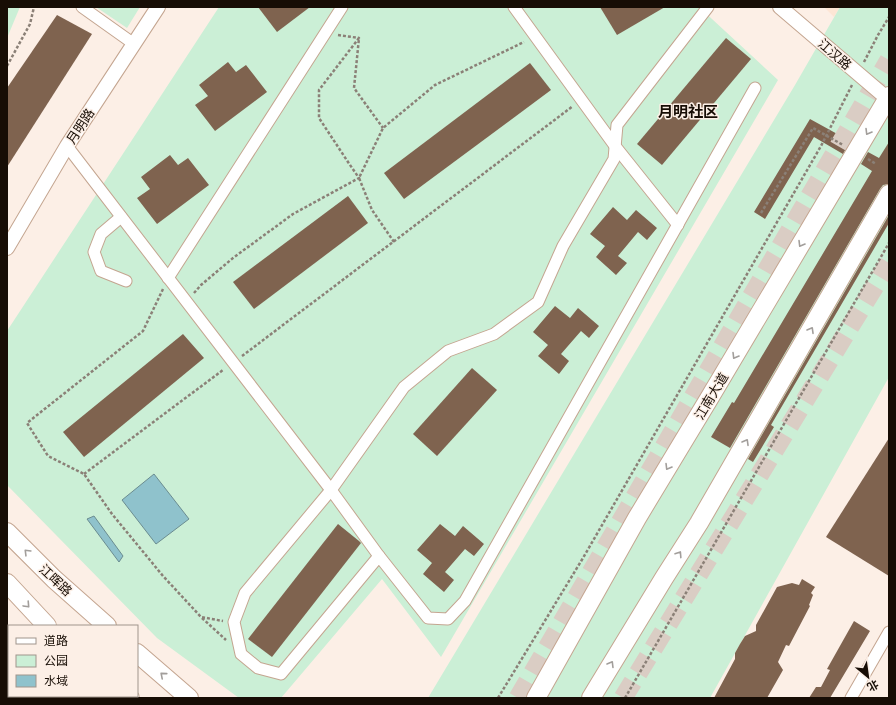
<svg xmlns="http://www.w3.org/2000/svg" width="896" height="705" font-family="Manrope,'Noto Sans SC',sans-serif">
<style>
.built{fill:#fde6d5}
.green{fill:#cbefd6}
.water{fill:#8fc2cc;stroke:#6b8c90}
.building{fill:#7f634f}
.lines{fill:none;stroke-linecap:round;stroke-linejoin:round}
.trunk-tunnel{stroke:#dacdc4;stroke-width:19;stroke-dasharray:19 10;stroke-linecap:butt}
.minor-casing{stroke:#c4a590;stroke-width:13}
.tertiary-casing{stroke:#c4a590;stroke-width:16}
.primary-casing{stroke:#c4a590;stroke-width:20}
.path{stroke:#8b8077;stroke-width:2.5;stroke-dasharray:3 2;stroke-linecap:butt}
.minor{stroke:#fff;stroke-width:11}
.tertiary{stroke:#fff;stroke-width:14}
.primary{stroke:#fff;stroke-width:18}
.oneway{stroke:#a29e9b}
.labels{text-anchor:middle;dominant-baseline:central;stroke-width:3;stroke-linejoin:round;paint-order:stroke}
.street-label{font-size:13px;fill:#170d05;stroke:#fcefe6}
.quarter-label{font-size:15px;font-weight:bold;fill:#170d05;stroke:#fcefe6}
</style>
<rect width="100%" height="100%" fill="#fcefe6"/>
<path class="built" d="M824,7h16l-6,10z"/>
<g class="green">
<path d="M7,7h13l-13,31z"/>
<path d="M96,7h44l-13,21z"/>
<path d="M219,7h480l79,73 -337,577 -59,-78 -101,119h-42l-82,-60 -150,-153v-154z"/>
<path d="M840,7h49v370l-179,321h-282l367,-613z"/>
<path d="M7,646l2,2v48h50l2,2h-54z"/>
</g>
<g class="water">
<path d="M154,474l35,45 -33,25 -34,-44z"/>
<path d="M94,516l29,40 -4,6 -32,-43z"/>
</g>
<g class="building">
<path d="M258,7h52l-33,25z"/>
<path d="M600,7h65l-48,28z"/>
<path d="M57,15l35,19 -85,133v-79z"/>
<path d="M726,38l25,21 -89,106 -25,-21z"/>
<path d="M228,62l8,10 10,-7 21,27 -52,39 -20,-26 13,-9 -9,-11z"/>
<path d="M530,63l21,27 -147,109 -20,-26z"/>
<path d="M810,119l40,22 -7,13 -29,-17 -49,82 -11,-7z"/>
<path d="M889,142v42l-6,1 -3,4 -150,259 -19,-11 21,-35 2,1 138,-232 -11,-7 7,-12 11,6z"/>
<path d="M170,155l8,10 10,-7 21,27 -52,39 -20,-26 13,-9 -9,-12z"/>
<path d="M348,196l20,27 -114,86 -21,-27z"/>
<path d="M613,207l14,13 9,-10 21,18 -10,12 -9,-8 -20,24 9,7 -11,12 -20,-18 9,-11 -15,-12z"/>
<path d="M889,215v8l-118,202 3,2 -21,35 -5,-3z"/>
<path d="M555,306l15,12 8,-10 21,18 -10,12 -8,-7 -20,23 8,7 -10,13 -21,-18 10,-11 -15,-13z"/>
<path d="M183,334l21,24 -120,99 -21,-25z"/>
<path d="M472,368l25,22 -60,66 -24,-22z"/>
<path d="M889,438v138l-63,-39z"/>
<path d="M338,524l21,17 2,2 -89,114 -24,-18z"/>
<path d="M440,524l15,12 8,-10 21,18 -10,12 -9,-7 -20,23 9,8 -10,12 -21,-18 9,-11 -15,-13z"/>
<path d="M802,579l13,8 -4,6 2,2 -4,10 1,1 -21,40 -3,-1 -8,17 5,8 -16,28h-53l21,-39v-6l5,-9 5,-8 11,-5v-6l21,-38 15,-4 7,2z"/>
<path d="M854,621l16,10 -40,67h-21l7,-11h5l9,-17 -3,-1z"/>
</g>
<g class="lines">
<g class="trunk-tunnel">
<path d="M518,698l371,-638"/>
<path d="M623,698l266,-435"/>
</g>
<g class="minor-casing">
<g id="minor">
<path d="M82,7l52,37"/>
<path d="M514,7l101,139 63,79"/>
<path d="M708,7l-91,118 -3,34 -51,87 -25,56 -44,32 -46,17 -44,36 -73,103 -86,103 -11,29 7,32 17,14 23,6 98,-118 49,62 20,1 17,-18 290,-513"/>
<path d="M67,146l264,344 48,66"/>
<path d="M121,217l-20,17 -7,18 7,19 25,10"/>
<path d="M168,278l174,-271"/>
<path d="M851,698l38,-66"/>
</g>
</g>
<g class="tertiary-casing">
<g id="tertiary">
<path d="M780,7l109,93"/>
<path d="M7,248l60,-102 91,-139"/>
</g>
</g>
<g class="primary-casing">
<g id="primary">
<path d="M7,532l47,47 53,47"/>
<path d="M7,583l40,43"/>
<path d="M137,653l52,45"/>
<path d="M128,696l2,2"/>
<path d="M536,698l101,-180 73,-121 179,-301"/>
<path d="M591,698l73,-120 35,-55 190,-329"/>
</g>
</g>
<g class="path">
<path d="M338,35l21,3"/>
<path d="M864,62l14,-27 11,-18"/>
<path d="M7,66l23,-42 4,-17"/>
<path d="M868,159l8,5"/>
<path d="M761,213l52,-85 30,17"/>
<path d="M394,242l-22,-32 -13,-32 24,-50 52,-43 89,-43"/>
<path d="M163,289l-20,42 -116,92 21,33 36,18 28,40 51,62 38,41 22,4"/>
<path d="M194,293l7,-8 32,-27 60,-44 66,-36 -11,-16 -29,-44v-28l40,-52 -5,50 29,40"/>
<path d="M242,356l331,-250"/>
<path d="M84,474l139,-104"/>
<path d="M202,618l24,22"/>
<path d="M498,698l85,-140 238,-412 31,-61"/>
<path d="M625,698l264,-455"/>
</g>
<use href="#minor" class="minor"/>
<use href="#tertiary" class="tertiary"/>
<use href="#primary" class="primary"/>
</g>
<defs><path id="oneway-chevron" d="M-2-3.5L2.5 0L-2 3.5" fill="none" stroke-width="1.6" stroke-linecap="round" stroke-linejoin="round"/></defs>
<g class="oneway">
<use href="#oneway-chevron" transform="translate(868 132) rotate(121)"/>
<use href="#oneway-chevron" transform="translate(801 244) rotate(121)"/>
<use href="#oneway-chevron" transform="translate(811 330) rotate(-60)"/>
<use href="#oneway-chevron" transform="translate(735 356) rotate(121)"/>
<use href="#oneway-chevron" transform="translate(746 442) rotate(-60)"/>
<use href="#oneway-chevron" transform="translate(668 467) rotate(121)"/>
<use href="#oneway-chevron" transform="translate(27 552) rotate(-135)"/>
<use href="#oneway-chevron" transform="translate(679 554) rotate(-57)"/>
<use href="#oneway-chevron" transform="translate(27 605) rotate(47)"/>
<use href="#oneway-chevron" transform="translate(611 664) rotate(-59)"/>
<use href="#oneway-chevron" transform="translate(163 675) rotate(-139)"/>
</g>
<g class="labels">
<g class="street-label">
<text transform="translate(835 54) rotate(41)">江汉路</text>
<text transform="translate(80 126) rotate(-57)">月明路</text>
<text transform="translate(711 396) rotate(-59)">江南大道</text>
<text transform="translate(56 580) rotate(43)">江晖路</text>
</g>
<g class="quarter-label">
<text x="688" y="111">月明社区</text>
</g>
</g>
<rect width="896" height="705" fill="none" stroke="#170d05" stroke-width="16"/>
<rect x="8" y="625" width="130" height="72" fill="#fcefe6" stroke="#a0958c"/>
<rect x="16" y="638" width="20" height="6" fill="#ffffff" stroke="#a0958c"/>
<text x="44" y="645" font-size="12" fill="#170d05">道路</text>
<rect x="16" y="655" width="20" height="12" fill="#cbefd6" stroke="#a0958c"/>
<text x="44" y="665" font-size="12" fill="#170d05">公园</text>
<rect x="16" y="675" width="20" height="12" fill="#8fc2cc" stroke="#a0958c"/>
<text x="44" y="685" font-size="12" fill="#170d05">水域</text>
<g transform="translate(868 677) rotate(151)" stroke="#fcefe6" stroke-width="3" paint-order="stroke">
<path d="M0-3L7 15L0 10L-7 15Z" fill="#170d05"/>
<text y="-6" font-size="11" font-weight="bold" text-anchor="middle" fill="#170d05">北</text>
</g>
</svg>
